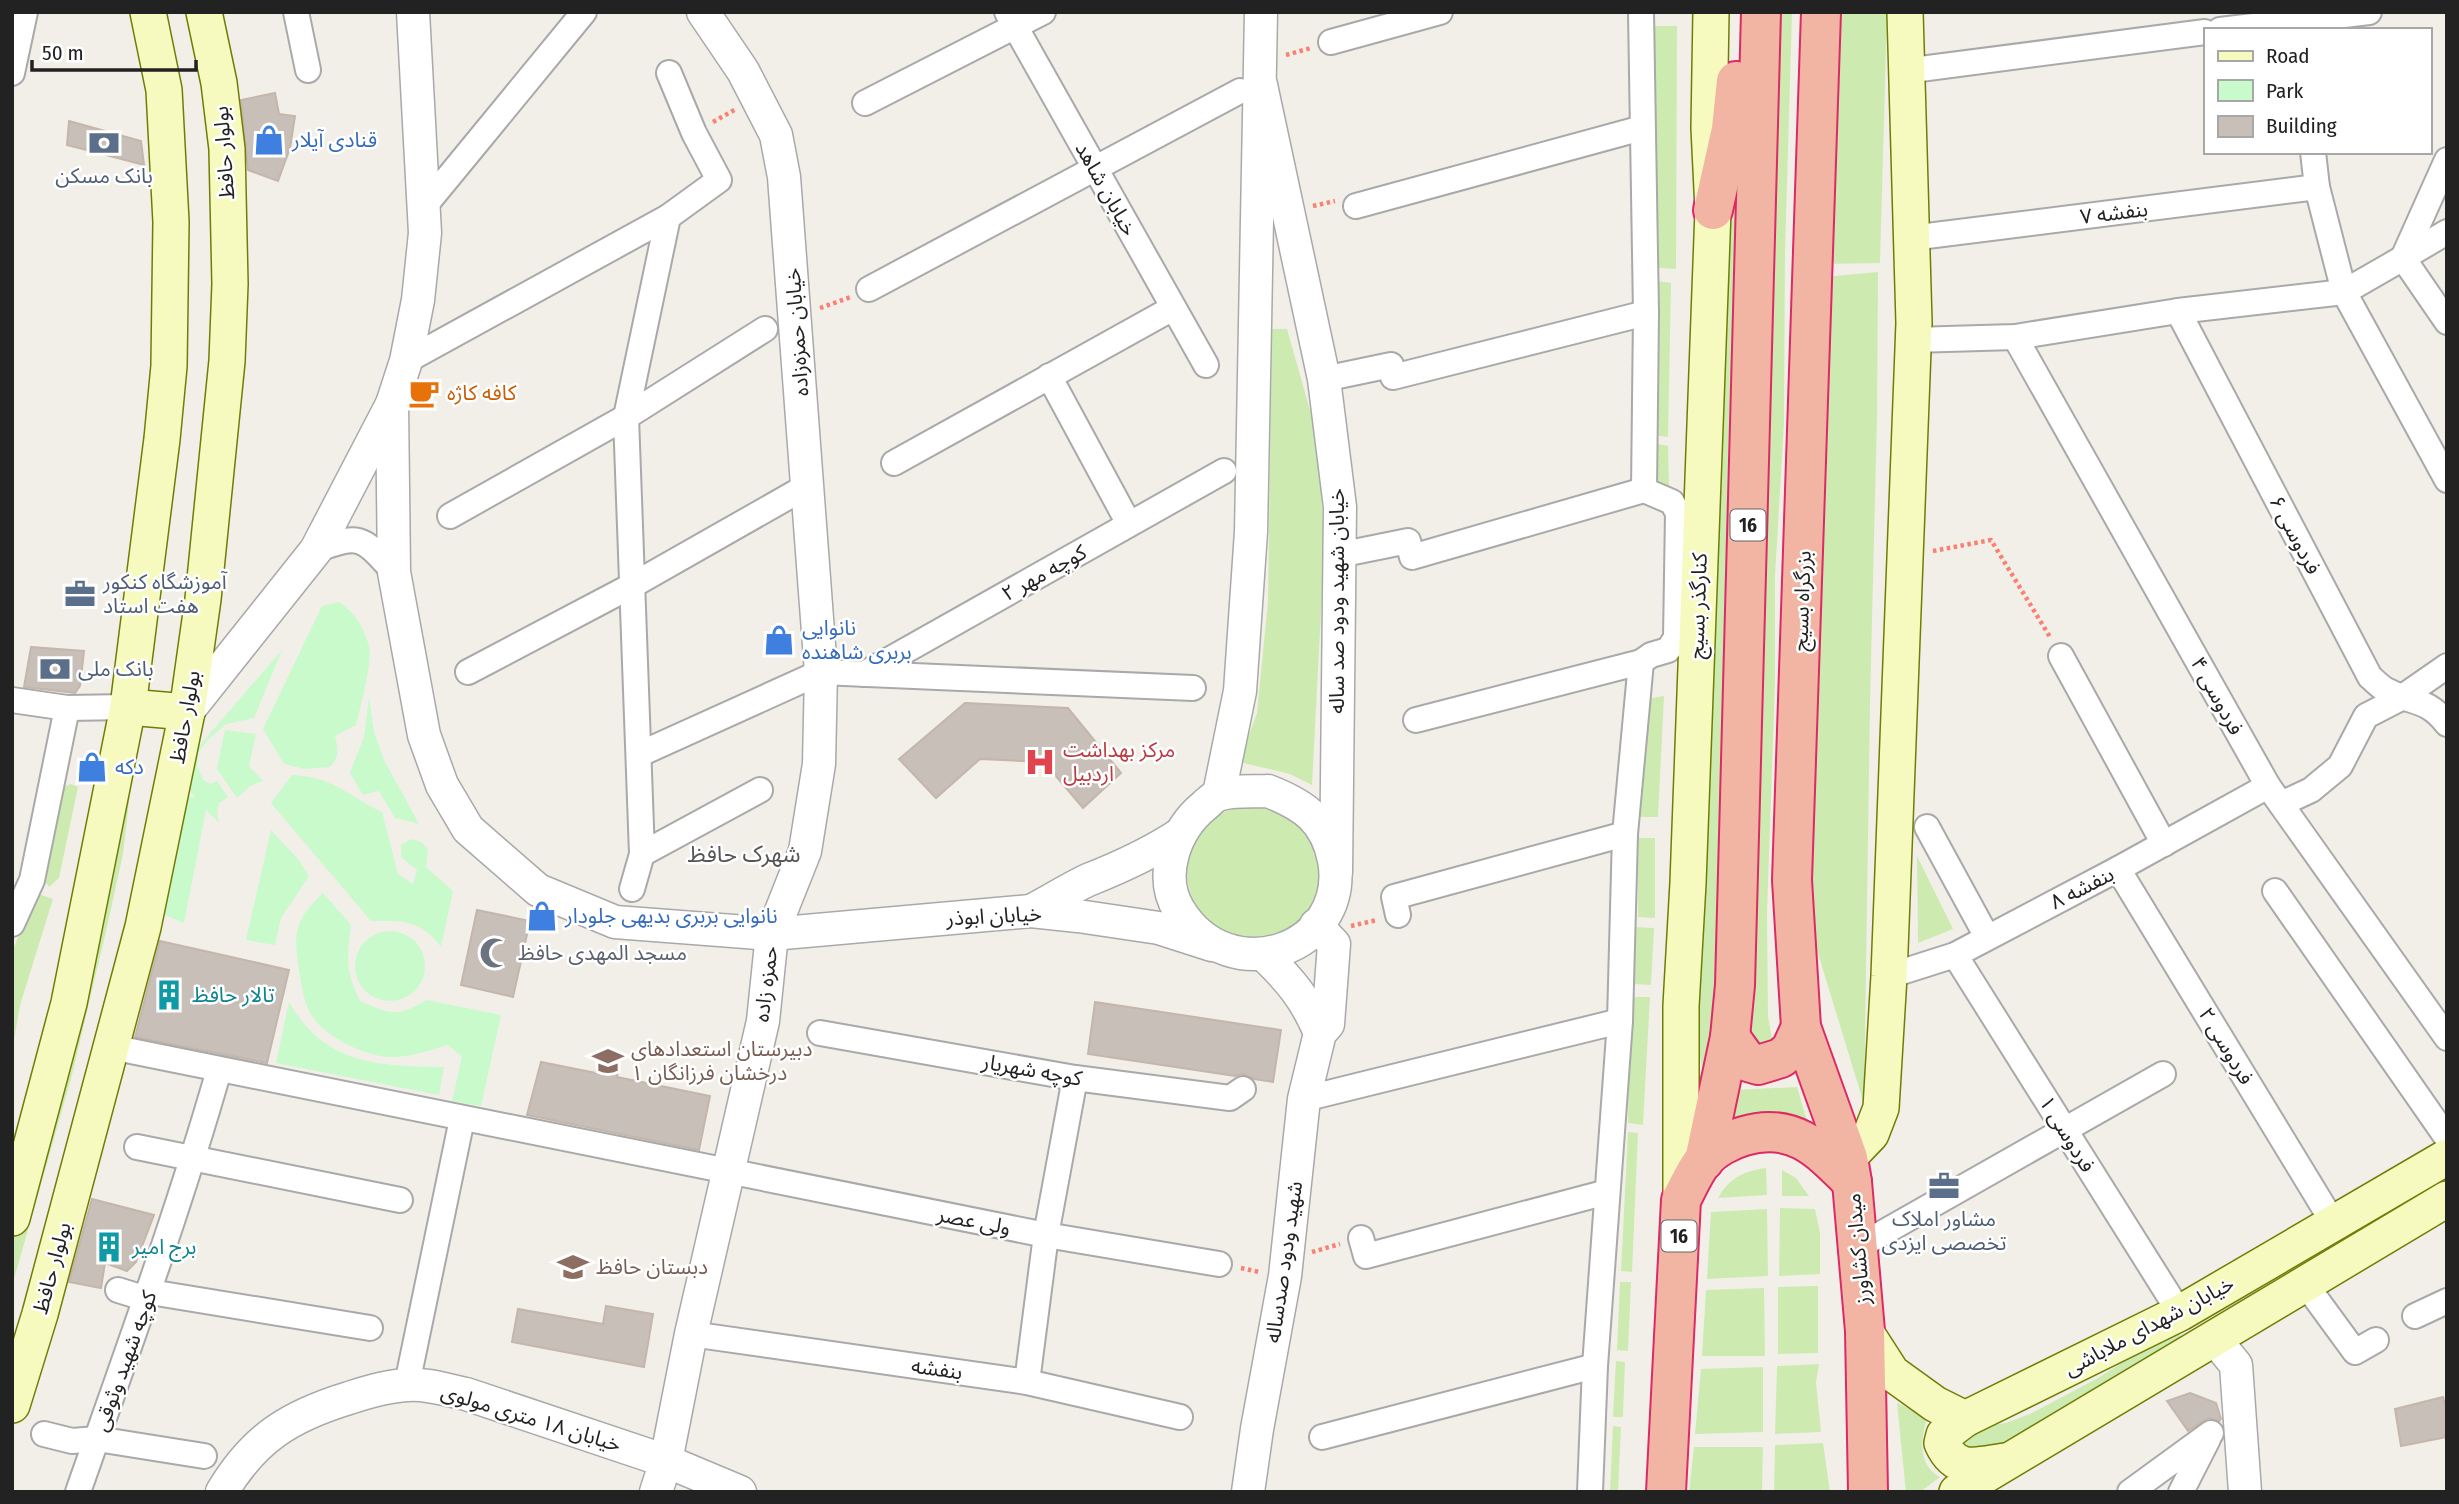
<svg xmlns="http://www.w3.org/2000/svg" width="2459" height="1504" font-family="'Fira Sans Condensed','Noto Sans Arabic',sans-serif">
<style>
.grass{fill:#cdebb0}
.park{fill:#c8facc}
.building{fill:#c7bfb8;stroke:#c4b6ab;stroke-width:2}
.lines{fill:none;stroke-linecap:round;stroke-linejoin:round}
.minor-casing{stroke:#a9a9a9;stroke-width:28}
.tertiary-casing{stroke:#a9a9a9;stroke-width:35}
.secondary-casing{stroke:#707d05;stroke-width:38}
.trunk-casing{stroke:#dc2a67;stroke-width:42}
.path{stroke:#fa8072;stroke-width:4.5;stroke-dasharray:3.5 3.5;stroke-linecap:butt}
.minor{stroke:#fff;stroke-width:24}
.tertiary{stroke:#fff;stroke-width:32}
.secondary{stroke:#f7fabf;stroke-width:35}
.trunk{stroke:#f2b4a3;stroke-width:38}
.labels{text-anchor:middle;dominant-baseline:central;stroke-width:5;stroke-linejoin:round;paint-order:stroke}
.shield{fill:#fff;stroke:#646464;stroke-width:2}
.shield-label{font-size:19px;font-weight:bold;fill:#222}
.shop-label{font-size:21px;fill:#366cbe;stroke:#fff;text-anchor:start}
.street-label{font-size:21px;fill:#222;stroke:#fff}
.service-label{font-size:21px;fill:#4e5e75;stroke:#fff}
.food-label{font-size:21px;fill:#c56008;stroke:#fff;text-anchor:start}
.health-label{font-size:21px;fill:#be3a42;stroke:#fff;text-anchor:start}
.worship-label{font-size:21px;fill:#5b616d;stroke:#fff;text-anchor:start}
.culture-label{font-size:21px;fill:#0d838f;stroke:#fff;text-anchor:start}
.education-label{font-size:21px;fill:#785e54;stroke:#fff;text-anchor:start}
.neighbourhood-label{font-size:23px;fill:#555;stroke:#fff}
</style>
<rect width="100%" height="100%" fill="#f2efe9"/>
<g class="grass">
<path d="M1778,12h14l-7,241 -1,170 -9,153v106l-8,232 1,102 5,29 -26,1 24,-623v-126z"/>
<path d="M1833,12h54l-7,251 -54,1z"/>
<path d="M1654,26h23l-1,243 -17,-1z"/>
<path d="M1739,131l-4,183 -5,72 -13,529 4,60 -5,37 -14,57 -6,-40 22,-699z"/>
<path d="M1878,272l-1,145 -7,287 -6,400 -55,-180 14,-647z"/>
<path d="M1657,281l14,2 -3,154 -16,-2z"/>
<path d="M1272,329h15l32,113 5,113 -12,230 -22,-11 -51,-12 18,-49 11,-112z"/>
<path d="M1653,443l15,3 1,43 -16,-7z"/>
<path d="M1664,696l-6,121h-20l7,-118z"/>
<path d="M132,777l-9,77 -16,73 -36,152 -59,207v-40z"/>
<path d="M71,784l7,3 -19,91 -10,9 -5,-8 19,-92z"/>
<circle cx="1254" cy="872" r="67"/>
<path d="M1638,838h17v80l-17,-1z"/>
<path d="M1917,856l36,73 -35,14z"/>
<path d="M36,893l17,6 -33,106 -8,47v-100z"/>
<path d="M1634,927l20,1 -3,57 -17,-1z"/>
<path d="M1630,997h20l-7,128 -15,-2z"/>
<path d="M1797,1087l11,37 -86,-5 13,-29z"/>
<path d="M1628,1132l10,1 -6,139 -11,-1z"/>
<path d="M1766,1168l1,27 -49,3c11,-20 26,-27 48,-30z"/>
<path d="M1782,1170l14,8 13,18h-27z"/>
<path d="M1780,1208l35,1 5,24v41l-41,2z"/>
<path d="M1767,1209l1,67 -61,3 4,-67z"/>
<path d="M1620,1282h11l-3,69 -11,-1z"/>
<path d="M1818,1286v67l-40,1v-67z"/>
<path d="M1764,1288l1,68h-63l4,-66z"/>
<path d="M2176,1328l6,11 -152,92 -42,20 -29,-4 4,-19 43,-5 26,-10 66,-35z"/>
<path d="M1616,1361l9,1 -2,55h-10z"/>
<path d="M1819,1364l-3,18 5,50 -46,2 2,-68z"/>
<path d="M1763,1367v65l-68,2 6,-65z"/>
<path d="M1897,1403l30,14c-6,23 -10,47 13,60l-20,15h-14z"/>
<path d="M1613,1426l8,1 -3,65h-8z"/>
<path d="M1823,1443l7,49h-56l1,-47z"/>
<path d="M1694,1447h69l-1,45h-73z"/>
</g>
<g class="park">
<path d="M339,602c15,9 26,27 30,45 4,14 -9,62 -13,78l-21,11c3,13 5,20 -5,31l-25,2 -21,-5 -21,-35 59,-123z"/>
<path d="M282,650l-28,68 -28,6 -18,16 -9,11 -2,14 6,15 8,4 6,-3 11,16 -9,6 -2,10 2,9 -13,-12 -22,113 -17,-7 -13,-11 25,-111 16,4 -8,-12v-26z"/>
<path d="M369,697l5,35 10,28 35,64 -24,-6 -16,-27 -16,4 -13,-22 14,-36z"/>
<path d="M225,730l31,4 -7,32 14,15 -13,5 -13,12 -20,-29z"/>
<path d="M292,775c8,1 16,1 23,3 24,6 45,24 67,34l16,62 15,10 4,-14 -16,-13v-12l10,-6 11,3 6,8 -2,17 27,24 -12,56c-18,-26 -39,-27 -70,-26l-100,-118z"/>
<path d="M271,830l27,29 11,17 -28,42 -6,27 -29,-5z"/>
<path d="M323,893l28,32c-4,34 -6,45 9,76 29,13 38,17 66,-1l75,15 -20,91 -29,-5 10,-44 -14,-12c-22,6 -44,15 -68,11 -25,-5 -59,-22 -71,-45 -6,-13 -8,-28 -10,-42 -6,-37 -4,-49 24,-76z"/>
<circle cx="390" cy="966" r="35"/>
<path d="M289,1002c36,63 89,64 155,65l-5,28 -163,-32z"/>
</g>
<g class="building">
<path d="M275,93l4,21 16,2 -5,32 -12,33 -30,-11 -7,-70z"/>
<path d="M69,121l72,20 3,24 -77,-20z"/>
<path d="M31,647l53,4 -4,35 -5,7 -51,-6z"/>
<path d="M965,703l103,5 53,65 -38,35 -39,-46 -64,-3 -44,39 -37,-39z"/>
<path d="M477,910l53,11 -17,76 -52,-12z"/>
<path d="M160,941l129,29 -22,93 -132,-26z"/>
<path d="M1095,1002l186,28 -8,52 -19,-3 -12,-5 -7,2 -147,-22z"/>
<path d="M598,1059l21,4 -2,14 93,19 -11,54 -172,-35 14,-53 55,11z"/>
<path d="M92,1199l62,16 -18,47 -9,9 -22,-8 -4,25 -32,-6z"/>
<path d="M606,1306l47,8 -9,53 -132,-25 6,-33 85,15z"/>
<path d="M2190,1393l26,10 5,16 -2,2 -10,-3 -21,13 -21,-30z"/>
<path d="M2443,1397l4,17v23l-46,9 -6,-37z"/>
</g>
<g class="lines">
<g class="minor-casing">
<g id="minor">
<path d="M296,12l12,58"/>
<path d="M1007,12l199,353"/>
<path d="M1641,12l5,301 -2,177"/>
<path d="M2220,30l149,-18"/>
<path d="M1331,42l109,-30"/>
<path d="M1905,71l300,-39"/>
<path d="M12,73l13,-61"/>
<path d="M865,103l178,-91"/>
<path d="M2313,152l4,35 27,105 103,188"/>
<path d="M1356,206l286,-78"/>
<path d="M423,208l161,-196"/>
<path d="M2447,232l-44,26 44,64"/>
<path d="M1911,238l406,-51"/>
<path d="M869,289l371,-198"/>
<path d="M2178,311l192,366c6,5 11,11 18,14 25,13 39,7 59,33"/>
<path d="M2015,337l253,449 179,252"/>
<path d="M1913,340l102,-3 163,-26 166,-19 59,-34 44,-98"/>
<path d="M406,361l262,-144"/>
<path d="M1049,376l80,148"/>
<path d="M1324,379l67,-14 2,12 253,-64"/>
<path d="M894,463l279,-155"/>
<path d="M450,516l176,-99 139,-88"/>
<path d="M316,550c45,-17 46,-13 78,22"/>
<path d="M1339,555l69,-14 4,16 232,-67"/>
<path d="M2061,656l103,188"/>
<path d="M468,672l165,-87 176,-100"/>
<path d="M864,674l360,-203"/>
<path d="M12,700l55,8 61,-1"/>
<path d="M1416,720l225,-58"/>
<path d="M640,754l181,-82 372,16"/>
<path d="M2281,804l30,-14 29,-24 26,-50 35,-18 46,-32"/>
<path d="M1927,827l60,110"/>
<path d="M642,854l118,-64"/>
<path d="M2118,869l216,355"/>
<path d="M632,889l10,-35 -16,-437 42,-200 51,-37 -25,-47 -25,-60"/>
<path d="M2275,891l172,247"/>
<path d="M1398,915l-4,-18 231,-63"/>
<path d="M12,924l20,-44 35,-172"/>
<path d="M1955,955l225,358"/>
<path d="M1889,976l66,-21 163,-86 150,-83"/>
<path d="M820,1033l255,45 155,20 13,-9"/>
<path d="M126,1050l920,185 173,29"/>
<path d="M1304,1099l316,-78"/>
<path d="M137,1147l263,53"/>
<path d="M1361,1238l5,18 241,-64"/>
<path d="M1858,1247l305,-173"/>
<path d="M2306,1285l49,67 21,-12"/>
<path d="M118,1290l29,9"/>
<path d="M150,1292l220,36"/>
<path d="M2415,1316l32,-15"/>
<path d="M691,1334l336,48 153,35"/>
<path d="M1027,1382l19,-147 29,-157"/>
<path d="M407,1384l55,-265"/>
<path d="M44,1434l28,7 25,-2 107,17"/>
<path d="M1322,1437l273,-71"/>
<path d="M78,1492c49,-140 100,-279 141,-422"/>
<path d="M1590,1492l5,-126 25,-345 5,-187 16,-172 10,-7 17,-5 8,-12 2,-125 -6,-11 -28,-12"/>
<path d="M2130,1492l81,-59"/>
<path d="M2181,1492l27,-53"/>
</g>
</g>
<g class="tertiary-casing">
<g id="tertiary">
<path d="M1261,85l63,294 16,128 -4,365"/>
<path d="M392,404l2,168 30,163 18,50 26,44 70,61 77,32 157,12 259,-23 47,5 81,12 53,17"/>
<path d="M187,712l129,-162 76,-146 14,-43 12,-61 7,-67 -12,-221"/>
<path d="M1268,791c36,14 58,29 66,69 16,90 -105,132 -155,50 -21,-34 -4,-80 25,-104 5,-4 11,-11 17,-12 14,-4 33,-2 47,-3z"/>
<path d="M1219,794l21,-103 11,-159 10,-520"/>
<path d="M1031,911c19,-10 38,-22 57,-31 33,-13 62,-26 92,-46"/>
<path d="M1264,955c26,25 42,44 56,78"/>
<path d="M2214,1338l22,27 9,127"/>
<path d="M222,1492c32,-54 68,-76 127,-94 18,-6 39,-12 58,-13 19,-2 40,5 59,9l200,67 74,31"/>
<path d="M656,1492l10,-31 25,-127 72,-313 9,-87 33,-83 14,-87 2,-92 -37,-495 -8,-42 -33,-64 -40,-59"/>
<path d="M1248,1492l9,-63 28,-153 19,-177 16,-66 8,-9 6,-80 -18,-19"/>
</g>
</g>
<g class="secondary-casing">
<g id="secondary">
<path d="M128,707l59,5"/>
<path d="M1848,1158l23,-24 10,-26 8,-132 25,-653 -9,-311"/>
<path d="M1681,1200v-194l7,-123 25,-673 -4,-82 2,-116"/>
<path d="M12,1218l57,-215 59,-296 34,-268 7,-73 2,-144 -7,-132 -16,-78"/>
<path d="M1865,1331l27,42 43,31 30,15 215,-106 267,-156"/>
<path d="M12,1405l28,-91 103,-387 44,-215 16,-113 24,-238 3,-77 -3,-135 -8,-66 -15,-71"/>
<path d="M1965,1419l-21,16 -2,8c14,31 35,22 63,18"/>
<path d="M1957,1492l490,-293"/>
</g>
</g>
<g class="trunk-casing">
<g id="trunk">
<path d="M1821,12l-29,868 9,147 47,131 4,24 13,149 3,161"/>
<path d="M1713,210l18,-81 5,-48"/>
<path d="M1730,1037l18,25 10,3 23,-7 10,-9 10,-22"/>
<path d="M1704,1161l26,-124 5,-52 26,-973"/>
<path d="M1666,1492l15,-292c7,-13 13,-28 22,-39 10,-12 27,-21 41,-25 49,-15 76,14 108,46"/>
</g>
</g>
<g class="path">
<path d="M1286,55l25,-7"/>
<path d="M713,122l23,-13"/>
<path d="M1313,206l22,-5"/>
<path d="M820,308l31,-11"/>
<path d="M1933,551l58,-11 59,97"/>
<path d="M1351,926l26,-6"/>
<path d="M1312,1252l28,-8"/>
<path d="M1241,1268l18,4"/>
</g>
<use href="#minor" class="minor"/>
<use href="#tertiary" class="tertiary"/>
<use href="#secondary" class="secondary"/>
<use href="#trunk" class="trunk"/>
</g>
<defs>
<g id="shop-bare" transform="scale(2.415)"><path d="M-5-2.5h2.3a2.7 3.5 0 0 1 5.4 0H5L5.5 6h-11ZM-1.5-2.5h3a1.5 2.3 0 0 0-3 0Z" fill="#3f7fe0" stroke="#fff" stroke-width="2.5" paint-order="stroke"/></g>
<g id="bank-bare" transform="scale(2.415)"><path d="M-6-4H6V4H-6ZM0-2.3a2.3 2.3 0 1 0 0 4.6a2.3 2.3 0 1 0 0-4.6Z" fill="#5c6f8a" stroke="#fff" stroke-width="2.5" paint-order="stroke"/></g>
<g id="cafe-bare" transform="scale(2.415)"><path d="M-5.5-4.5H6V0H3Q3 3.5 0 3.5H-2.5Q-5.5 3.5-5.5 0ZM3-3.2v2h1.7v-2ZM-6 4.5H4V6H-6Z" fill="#e8710a" stroke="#fff" stroke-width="2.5" paint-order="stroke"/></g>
<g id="office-bare" transform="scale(2.415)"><path d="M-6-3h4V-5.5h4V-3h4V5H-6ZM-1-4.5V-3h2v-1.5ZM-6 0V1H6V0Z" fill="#5c6f8a" stroke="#fff" stroke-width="2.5" paint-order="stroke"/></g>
<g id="hospital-bare" transform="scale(2.415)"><path d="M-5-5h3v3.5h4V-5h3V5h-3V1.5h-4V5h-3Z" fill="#e0444e" stroke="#fff" stroke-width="2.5" paint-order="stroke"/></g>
<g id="mosque-bare" transform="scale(2.415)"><path d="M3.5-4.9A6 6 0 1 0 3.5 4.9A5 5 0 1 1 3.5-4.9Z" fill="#6b7280" stroke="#fff" stroke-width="2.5" paint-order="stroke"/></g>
<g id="building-bare" transform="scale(2.415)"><path d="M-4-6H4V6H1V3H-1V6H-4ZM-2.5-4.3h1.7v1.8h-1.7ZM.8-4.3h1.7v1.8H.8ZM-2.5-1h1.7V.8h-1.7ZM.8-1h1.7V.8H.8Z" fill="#0f9aa8" stroke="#fff" stroke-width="2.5" paint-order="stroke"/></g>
<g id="school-bare" transform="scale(2.415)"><path d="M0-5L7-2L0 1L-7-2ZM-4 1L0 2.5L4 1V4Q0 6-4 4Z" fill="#8d6e63" stroke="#fff" stroke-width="2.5" paint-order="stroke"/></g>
</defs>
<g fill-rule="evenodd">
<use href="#shop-bare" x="269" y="140"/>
<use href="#bank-bare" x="104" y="143"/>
<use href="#cafe-bare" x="424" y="393"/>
<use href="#office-bare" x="80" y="594"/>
<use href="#shop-bare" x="779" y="640"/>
<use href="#bank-bare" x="55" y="669"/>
<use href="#hospital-bare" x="1040" y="762"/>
<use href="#shop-bare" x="92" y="767"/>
<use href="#shop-bare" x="542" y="916"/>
<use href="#mosque-bare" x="495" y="953"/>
<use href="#building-bare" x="169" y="995"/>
<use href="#school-bare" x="608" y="1061"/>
<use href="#office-bare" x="1944" y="1186"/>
<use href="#building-bare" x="109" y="1247"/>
<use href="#school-bare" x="573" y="1267"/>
</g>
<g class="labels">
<g class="shield">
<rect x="1730.5" y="509.5" width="35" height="31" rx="5"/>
<rect x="1661.5" y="1220.5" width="35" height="31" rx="5"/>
</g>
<g class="shield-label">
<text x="1748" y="525">16</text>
<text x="1679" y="1236">16</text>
</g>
<g class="shop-label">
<text x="292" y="140">قنادی آیلار</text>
<text x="802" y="628">نانوایی<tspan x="802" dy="24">بربری شاهنده</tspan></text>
<text x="115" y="767">دکه</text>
<text x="565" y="916">نانوایی بربری بدیهی جلودار</text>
</g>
<g class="street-label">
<text transform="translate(224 153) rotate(-94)">بولوار حافظ</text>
<text transform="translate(1106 189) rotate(61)">خیابان شاهد</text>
<text transform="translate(2114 213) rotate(-7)">بنفشه ۷</text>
<text transform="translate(797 332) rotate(-94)">خیابان حمزه‌زاده</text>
<text transform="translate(2295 535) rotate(62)">فردوسی ۶</text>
<text transform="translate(1044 573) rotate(-29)">کوچه مهر ۲</text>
<text transform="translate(1337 601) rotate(-90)">خیابان شهید ودود صد ساله</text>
<text transform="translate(1802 601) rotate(-88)">بزرگراه بسیج</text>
<text transform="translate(1698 606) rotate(-88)">کنارگذر بسیج</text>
<text transform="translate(2217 696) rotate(61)">فردوسی ۴</text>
<text transform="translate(185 717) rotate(-80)">بولوار حافظ</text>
<text transform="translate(2082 888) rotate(-27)">بنفشه ۸</text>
<text transform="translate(994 916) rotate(-3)">خیابان ابوذر</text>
<text transform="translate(766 984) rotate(-83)">حمزه زاده</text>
<text transform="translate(2226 1046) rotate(59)">فردوسی ۲</text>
<text transform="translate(1032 1070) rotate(10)">کوچه شهریار</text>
<text transform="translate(2067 1134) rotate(58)">فردوسی ۱</text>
<text transform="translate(974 1221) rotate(11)">ولی عصر</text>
<text transform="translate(1858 1249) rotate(-95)">میدان کشاورز</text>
<text transform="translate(1284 1262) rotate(-82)">شهید ودود صدساله</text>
<text transform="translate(52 1268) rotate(-75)">بولوار حافظ</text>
<text transform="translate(2149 1326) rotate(-28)">خیابان شهدای ملاباشی</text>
<text transform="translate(125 1361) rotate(-70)">کوچه شهید وثوقی</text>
<text transform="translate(937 1369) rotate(8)">بنفشه</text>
<text transform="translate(531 1418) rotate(17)">خیابان ۱۸ متری مولوی</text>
</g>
<g class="service-label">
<text x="104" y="176">بانک مسکن</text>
<text x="103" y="582" text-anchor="start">آموزشگاه کنکور<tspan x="103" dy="24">هفت استاد</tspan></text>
<text x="78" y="669" text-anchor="start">بانک ملی</text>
<text x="1944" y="1219">مشاور املاک<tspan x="1944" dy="24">تخصصی ایزدی</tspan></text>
</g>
<g class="food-label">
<text x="447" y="393">کافه کاژه</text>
</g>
<g class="health-label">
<text x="1063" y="750">مرکز بهداشت<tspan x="1063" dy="24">اردبیل</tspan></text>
</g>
<g class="worship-label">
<text x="518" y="953">مسجد المهدی حافظ</text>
</g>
<g class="culture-label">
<text x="192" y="995">تالار حافظ</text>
<text x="132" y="1247">برج امیر</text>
</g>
<g class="education-label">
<text x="631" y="1049">دبیرستان استعدادهای<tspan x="631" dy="24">درخشان فرزانگان ۱</tspan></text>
<text x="596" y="1267">دبستان حافظ</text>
</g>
<g class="neighbourhood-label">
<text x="744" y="854">شهرک حافظ</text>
</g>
</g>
<rect width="2459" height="1504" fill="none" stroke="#222222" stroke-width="28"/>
<rect x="2204" y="28" width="228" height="126" fill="#ffffff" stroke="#a7a7a7" stroke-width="2"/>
<rect x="2218" y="51" width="35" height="10" fill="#f7fabf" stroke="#a7a7a7" stroke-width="2"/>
<text x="2266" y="63" font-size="21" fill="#222222">Road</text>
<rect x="2218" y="80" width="35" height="21" fill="#c8facc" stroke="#a7a7a7" stroke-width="2"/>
<text x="2266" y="98" font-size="21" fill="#222222">Park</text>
<rect x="2218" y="116" width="35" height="21" fill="#c7bfb8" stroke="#a7a7a7" stroke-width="2"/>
<text x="2266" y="133" font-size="21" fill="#222222">Building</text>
<path d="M32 60v10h164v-10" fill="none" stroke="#222222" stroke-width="3.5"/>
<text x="42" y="60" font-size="21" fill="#222222" stroke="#ffffff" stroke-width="5" paint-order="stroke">50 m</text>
</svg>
